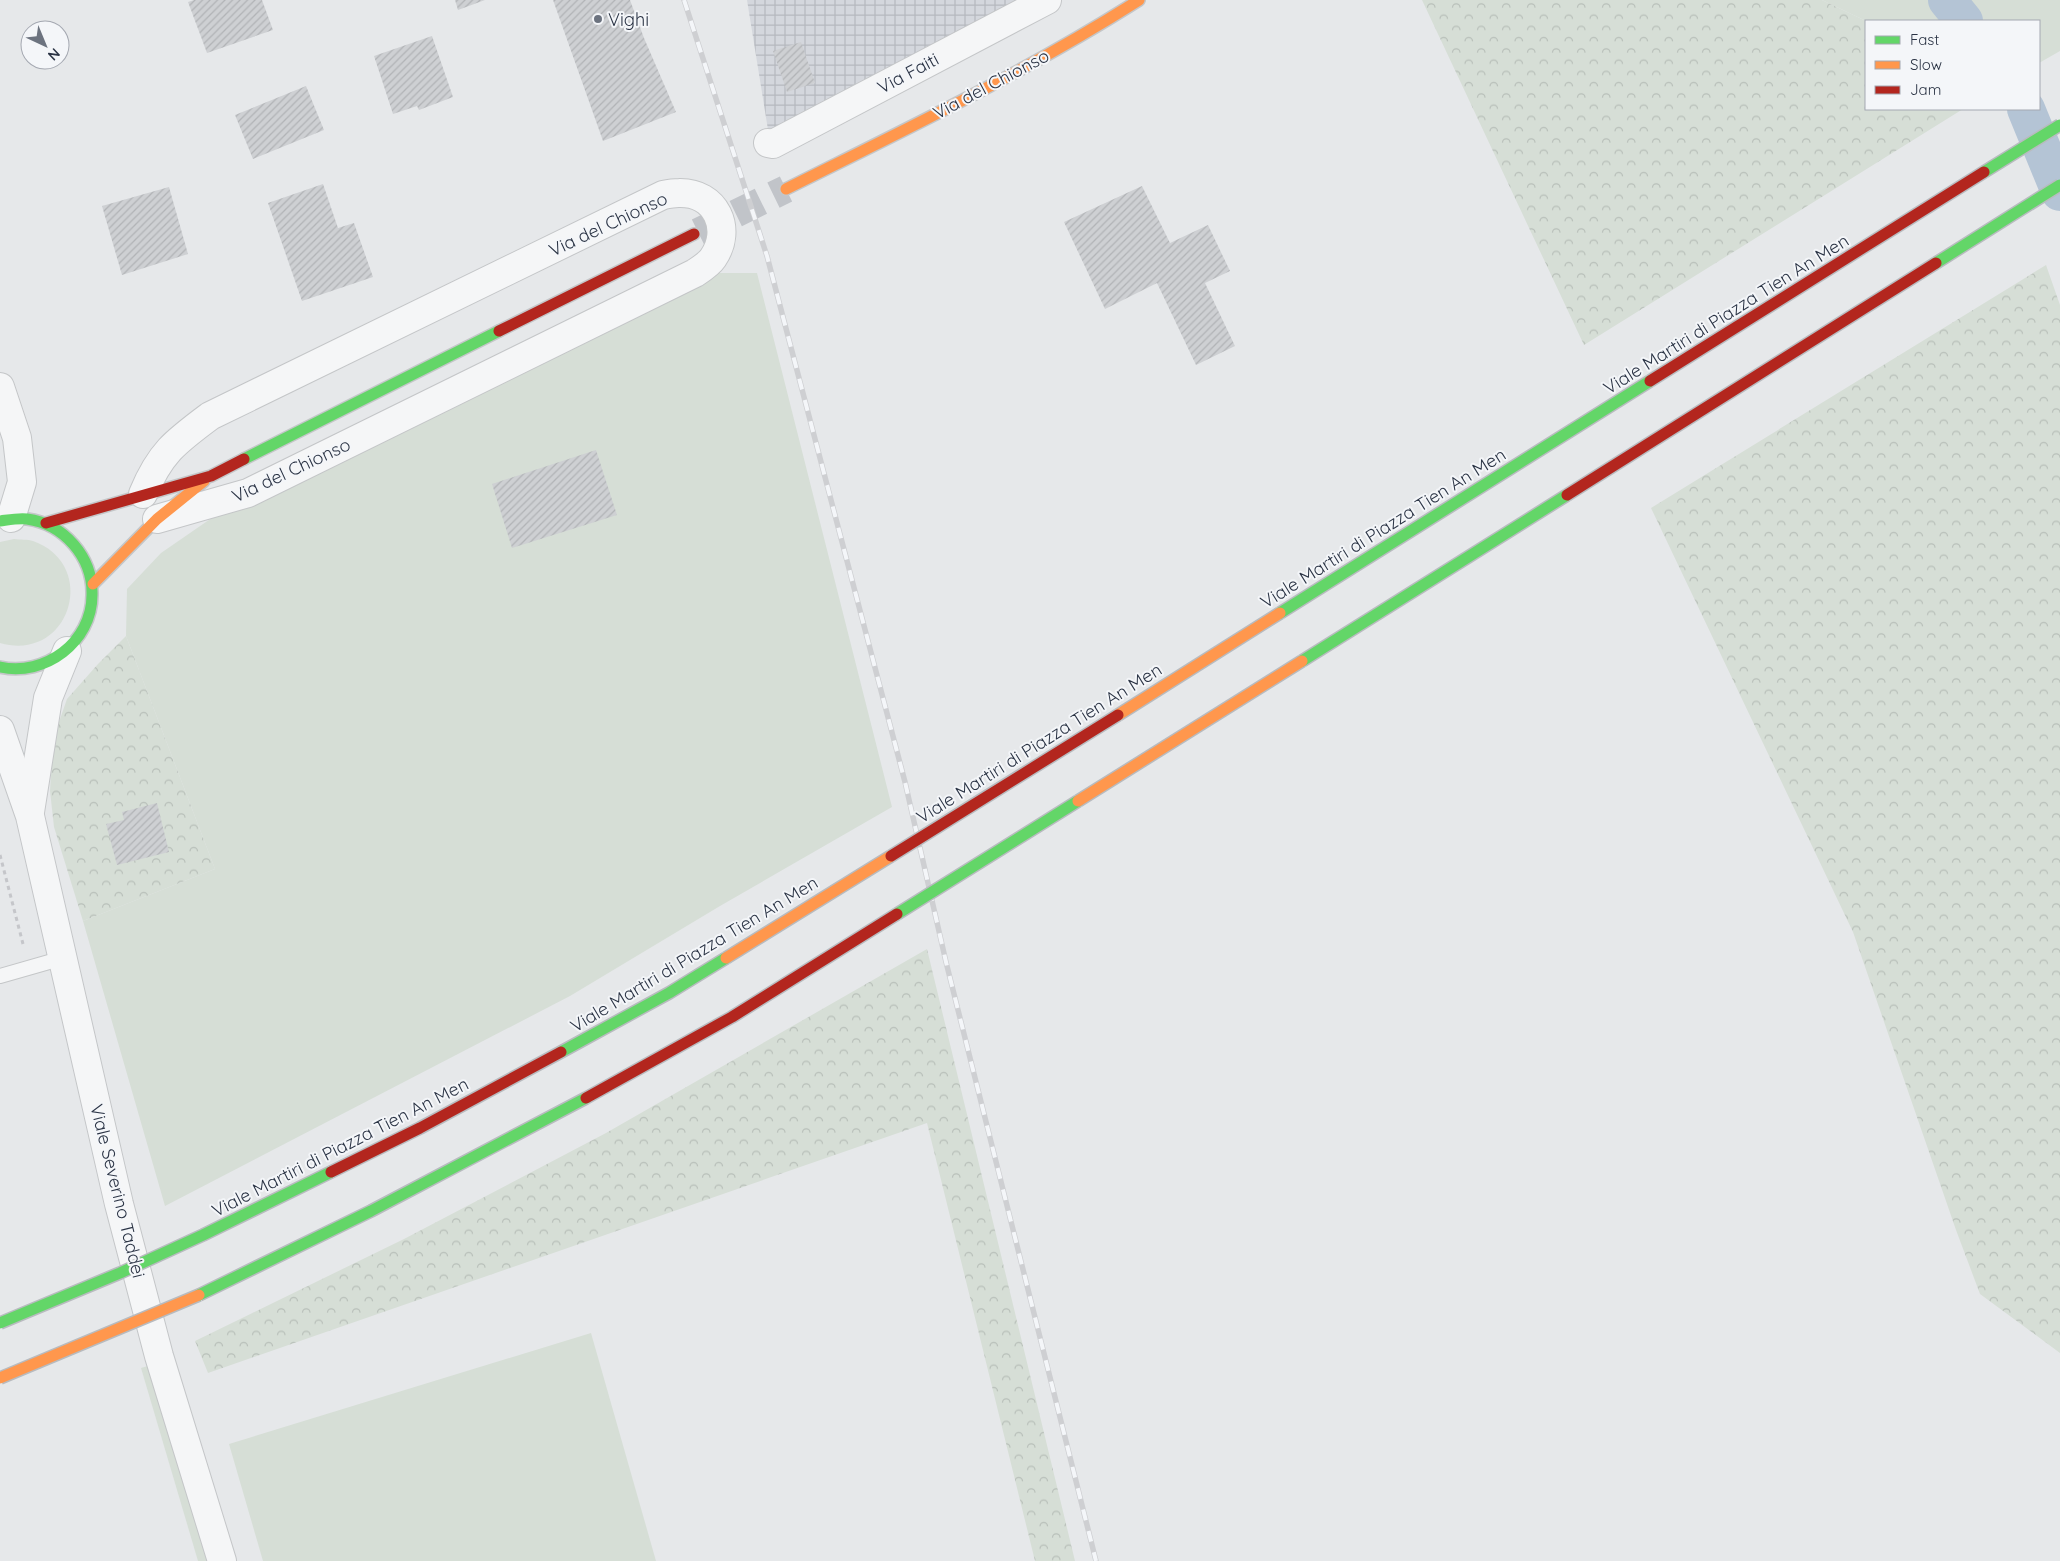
<svg xmlns="http://www.w3.org/2000/svg" width="2060" height="1561" font-family="Quicksand,sans-serif">
<style>
.industrial{fill:url(#industrial-grid)}
.green{fill:#d6ded6}
.forest{fill:url(#forest-crowns)}
.lines{fill:none;stroke-linecap:round;stroke-linejoin:round}
.canal{stroke:#b4c4d5;stroke-width:38}
.building{fill:url(#building-hatch)}
.secondary-tunnel{stroke:#c1c4c9;stroke-width:28;stroke-dasharray:28 14;stroke-linecap:butt}
.lane-casing{stroke:#c4c6c8;stroke-width:16}
.street-casing{stroke:#c4c6c8;stroke-width:30}
.fast-casing{stroke:#c4c6c8;stroke-width:14}
.slow-casing{stroke:#c4c6c8;stroke-width:14}
.jam-casing{stroke:#c4c6c8;stroke-width:14}
.path{stroke:#c5c6ca;stroke-width:3;stroke-dasharray:4 4;stroke-linecap:butt}
.lane{stroke:#f5f6f7;stroke-width:14}
.street{stroke:#f5f6f7;stroke-width:28}
.fast{stroke:#63d668;stroke-width:11}
.slow{stroke:#ff974d;stroke-width:11}
.jam{stroke:#b3261e;stroke-width:11}
.rail-casing{stroke:#cecfd2;stroke-width:5.5}
.rail{stroke:#f4f6f9;stroke-width:4;stroke-dasharray:11;stroke-linecap:butt}
.fast-bridge-casing{stroke:#b8bbbf;stroke-width:14;stroke-linecap:butt}
.slow-bridge-casing{stroke:#b8bbbf;stroke-width:14;stroke-linecap:butt}
.jam-bridge-casing{stroke:#b8bbbf;stroke-width:14;stroke-linecap:butt}
.fast-bridge{stroke:#63d668;stroke-width:11}
.slow-bridge{stroke:#ff974d;stroke-width:11}
.jam-bridge{stroke:#b3261e;stroke-width:11}
.poi-dot{fill:#6c737f;stroke:#f4f6f9;stroke-width:2}
.labels{text-anchor:middle;dominant-baseline:central;stroke-width:4;stroke-linejoin:round;paint-order:stroke}
.poi-label{font-size:18px;fill:#2b3445;stroke:#f4f6f9;text-anchor:start}
.street-label{font-size:18px;fill:#2b3445;stroke:#f4f6f9}
</style>
<defs>
<pattern id="industrial-grid" width="8" height="8" patternUnits="userSpaceOnUse" patternTransform="scale(1.25)"><rect width="8" height="8" fill="#d4d7dd"/><path d="M0 4h8M4 0v8" fill="none" stroke="#b6b9bf"/></pattern>
<pattern id="forest-crowns" width="20" height="18" patternUnits="userSpaceOnUse" patternTransform="scale(1.25)"><rect width="20" height="18" fill="#d6ded6"/><path d="M2 6a3 3 0 1 1 6 0M12 15a3 3 0 1 1 6 0" fill="none" stroke="#b8bfb9"/></pattern>
<pattern id="building-hatch" width="6" height="6" patternUnits="userSpaceOnUse" patternTransform="scale(1.25)"><rect width="6" height="6" fill="#ced0d3"/><path d="M-1 1l2-2M0 6l6-6M5 7l2-2" fill="none" stroke="#b1b3b6"/></pattern>
</defs>
<rect width="100%" height="100%" fill="#e6e8ea"/>
<path class="industrial" d="M747,0h279l-257,136z"/>
<g class="green">
<path d="M1822,0h238v51l-21,12v-42h-173z"/>
<path d="M695,273h62l135,534 -172,99 -150,90 -405,210 -82,-285 132,-52 -89,-233 1,-47 34,-36 87,-60z"/>
<path d="M14,539c6,1 14,0 19,2 67,24 37,122 -33,102v-101z"/>
<path d="M591,1333l65,228h-393l-34,-117z"/>
<path d="M151,1365l58,196h-11l-57,-193z"/>
</g>
<g class="forest">
<path d="M1422,0h400l44,21v88h97l-379,236z"/>
<path d="M2046,265l14,40v1048l-80,-59 -24,-64 -103,-298 -202,-424z"/>
<path d="M126,636l89,233 -132,52 -29,-94 -4,-36 2,-31 7,-38 8,-23 31,-35z"/>
<path d="M927,949l148,612h-40l-108,-438 -719,250 -13,-32 209,-102 202,-106z"/>
</g>
<g class="lines">
<g class="canal">
<path d="M1947,0l17,21"/>
<path d="M2026,109l34,83"/>
</g>
</g>
<g class="building">
<path d="M194,0h68l11,30 -66,23 -19,-51z"/>
<path d="M455,0h30l-27,10z"/>
<path d="M553,0h77l14,38 32,74 -73,29z"/>
<path d="M432,36l21,61 -34,13 -2,-4 -24,8 -19,-58z"/>
<path d="M801,42l14,41 -28,9 -14,-41z"/>
<path d="M306,86l18,44 -71,29 -18,-44z"/>
<path d="M323,184l15,44 16,-5 19,54 -71,24 -34,-98z"/>
<path d="M1142,186l28,57 38,-18 22,46 -25,12 30,63 -39,19 -39,-82 -52,26 -41,-87z"/>
<path d="M169,187l19,67 -66,21 -20,-69z"/>
<path d="M596,450l21,65 -105,33 -20,-64z"/>
<path d="M157,803l12,49 -52,13 -11,-41 18,-4 -2,-8z"/>
</g>
<g class="lines">
<path class="secondary-tunnel" d="M698,232l88,-43"/>
<g class="lane-casing">
<path id="lane" d="M0,976l63,-18"/>
</g>
<g class="street-casing">
<g id="street">
<path d="M768,143l5,1 274,-144"/>
<path d="M0,387l17,51 5,44 -11,36"/>
<path d="M143,494c17,-41 32,-52 67,-78l453,-221c5,-1 11,-2 16,-2 37,-1 54,36 34,65 -4,6 -12,11 -18,15l-447,220 -91,26"/>
<path d="M0,730l30,86 89,388 40,152 63,205"/>
<path d="M30,812l18,-114 19,-47"/>
</g>
</g>
<g class="fast-casing">
<g id="fast">
<path d="M244,459l255,-128"/>
<path d="M0,521c8,-1 18,-3 27,-2 37,5 66,38 65,76 0,47 -47,82 -92,72"/>
</g>
</g>
<g class="slow-casing">
<g id="slow">
<path d="M786,189c120,-60 240,-117 353,-189"/>
<path d="M93,584l64,-65 47,-38"/>
</g>
</g>
<g class="jam-casing">
<g id="jam">
<path d="M499,331l195,-97"/>
<path d="M46,523l165,-47 33,-17"/>
</g>
</g>
<path class="path" d="M0,855l23,89"/>
<use href="#lane" class="lane"/>
<use href="#street" class="street"/>
<use href="#fast" class="fast"/>
<use href="#slow" class="slow"/>
<use href="#jam" class="jam"/>
<g class="rail-casing">
<path id="rail" d="M684,0l83,256 138,526 41,180 150,599"/>
</g>
<use href="#rail" class="rail"/>
<g class="fast-bridge-casing">
<g id="fast-bridge">
<path d="M1984,172l76,-47"/>
<path d="M1936,263l124,-78"/>
<path d="M1280,613l370,-232"/>
<path d="M1302,661l265,-166"/>
<path d="M897,914l181,-113"/>
<path d="M561,1052l108,-59 57,-35"/>
<path d="M199,1295l172,-84 215,-113"/>
<path d="M0,1323l120,-50 83,-38 128,-63"/>
</g>
</g>
<g class="slow-bridge-casing">
<g id="slow-bridge">
<path d="M1118,715l162,-102"/>
<path d="M1078,801l224,-140"/>
<path d="M726,958l165,-102"/>
<path d="M0,1378l199,-83"/>
</g>
</g>
<g class="jam-bridge-casing">
<g id="jam-bridge">
<path d="M1650,381l334,-209"/>
<path d="M1567,495l369,-232"/>
<path d="M891,856l227,-141"/>
<path d="M586,1098l146,-81 165,-103"/>
<path d="M331,1172l89,-44 141,-76"/>
</g>
</g>
<use href="#fast-bridge" class="fast-bridge"/>
<use href="#slow-bridge" class="slow-bridge"/>
<use href="#jam-bridge" class="jam-bridge"/>
</g>
<circle class="poi-dot" cx="598" cy="19" r="5"/>
<g class="labels">
<g class="poi-label">
<text x="608" y="19">Vighi</text>
</g>
<g class="street-label">
<text transform="translate(908 73) rotate(-28)">Via Faiti</text>
<text transform="translate(991 84) rotate(-28)">Via del Chionso</text>
<text transform="translate(608 224) rotate(-25)">Via del Chionso</text>
<text transform="translate(1726 314) rotate(-32)">Viale Martiri di Piazza Tien An Men</text>
<text transform="translate(291 470) rotate(-25)">Via del Chionso</text>
<text transform="translate(1383 528) rotate(-32)">Viale Martiri di Piazza Tien An Men</text>
<text transform="translate(1039 743) rotate(-32)">Viale Martiri di Piazza Tien An Men</text>
<text transform="translate(694 954) rotate(-31)">Viale Martiri di Piazza Tien An Men</text>
<text transform="translate(340 1147) rotate(-27)">Viale Martiri di Piazza Tien An Men</text>
<text transform="translate(118 1191) rotate(76)">Viale Severino Taddei</text>
</g>
</g>
<rect x="1865" y="20" width="175" height="90" fill="#f4f6f9" stroke="#a4a8b1"/>
<rect x="1875" y="36" width="25" height="8" fill="#63d668" stroke="#a4a8b1"/>
<text x="1910" y="45" font-size="15" fill="#2b3445">Fast</text>
<rect x="1875" y="61" width="25" height="8" fill="#ff974d" stroke="#a4a8b1"/>
<text x="1910" y="70" font-size="15" fill="#2b3445">Slow</text>
<rect x="1875" y="86" width="25" height="8" fill="#b3261e" stroke="#a4a8b1"/>
<text x="1910" y="95" font-size="15" fill="#2b3445">Jam</text>
<g transform="translate(45 45) rotate(136)"><circle r="24" fill="#f4f6f9" stroke="#a4a8b1"/>
<path d="M0-4L9 19L0 12L-9 19Z" fill="#6c737f"/>
<text y="-8" font-size="14" font-weight="bold" text-anchor="middle" fill="#2b3445">N</text>
</g>
</svg>
